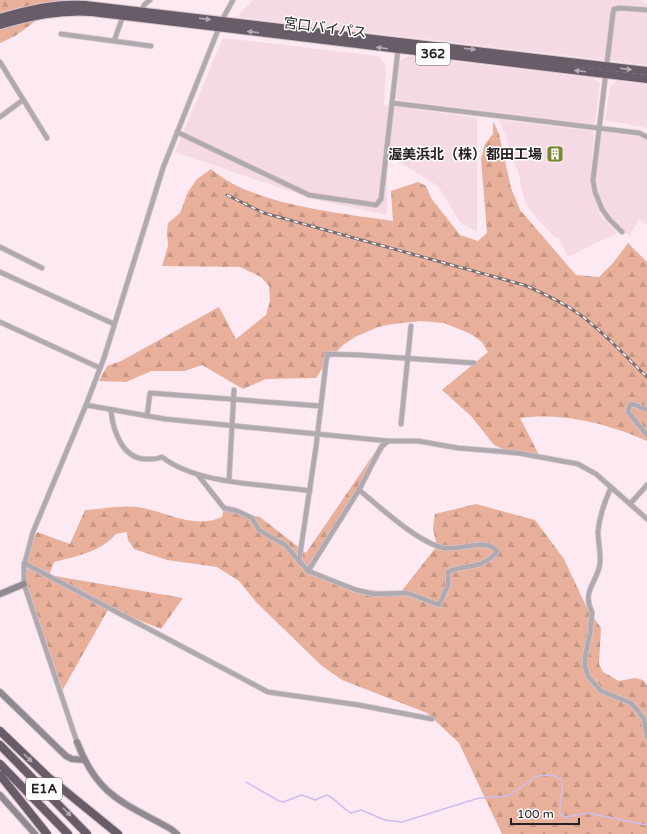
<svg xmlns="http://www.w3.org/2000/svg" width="647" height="834" font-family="'Varela Round','Noto Sans JP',sans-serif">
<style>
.built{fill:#f5d9e4}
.forest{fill:url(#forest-firs)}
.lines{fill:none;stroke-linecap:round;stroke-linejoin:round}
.stream{stroke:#cfbdf0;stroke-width:1.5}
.street-casing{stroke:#d7c5cc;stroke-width:6}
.secondary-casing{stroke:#d7c5cc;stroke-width:8}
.highway-casing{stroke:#d7c5cc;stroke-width:10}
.street{stroke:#b0aab0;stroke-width:4.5}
.secondary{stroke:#918991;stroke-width:6}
.highway{stroke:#685c68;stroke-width:8}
.rail-casing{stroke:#7a6e73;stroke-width:3}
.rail{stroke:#fdfdfd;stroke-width:1.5;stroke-dasharray:4.5;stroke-linecap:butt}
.oneway{fill:#b2acb2}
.labels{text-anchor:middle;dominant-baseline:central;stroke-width:3;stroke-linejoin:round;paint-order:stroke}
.shield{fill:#fdfdfd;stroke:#686365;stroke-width:1}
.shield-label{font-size:13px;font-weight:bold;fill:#282124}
.street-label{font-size:14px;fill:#282124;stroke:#fdfdfd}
.poi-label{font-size:14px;font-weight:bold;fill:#282124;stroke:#fdfdfd;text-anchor:end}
</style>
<defs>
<pattern id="forest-firs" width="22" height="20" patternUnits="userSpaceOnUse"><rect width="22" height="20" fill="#e8b09a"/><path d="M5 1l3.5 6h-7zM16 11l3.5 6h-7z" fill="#c79785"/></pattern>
</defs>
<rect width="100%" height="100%" fill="#fde9f1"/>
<g class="built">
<path d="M253,0h387l7,4v61l-410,-48z"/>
<path d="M223,38l155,18 8,10 -2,39 93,13v114l-17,-10 -22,-36 -51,-32v61l-70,-15 -142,-48z"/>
<path d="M408,56l185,22 7,6 -5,38 -2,2 -195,-24 -2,-2 4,-37z"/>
<path d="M617,81l30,4v43l-42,-8 5,-33z"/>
<path d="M499,120l93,11 2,3 -4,48 1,8 10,26 16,17 -49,24 -10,-20 -2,1 -19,-19 -12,-17 -7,-31 -9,-18 -2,-14z"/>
<path d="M603,132l35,4 9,5v84l-8,-6 -10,17 -17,-18 -13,-23 -3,-20 4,-35z"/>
</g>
<g class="forest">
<path d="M0,0h65l-50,36 -15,7z"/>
<path d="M493,121l6,13 12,54 9,22 56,65 23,2 14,-14 15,-20 19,19v179c-37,-17 -85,-29 -127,-23l20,39 -22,-2 -24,-10 -23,-29 -29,-26 46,-38 -6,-10 -11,-8 -27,-11 -23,-2 -28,3 -15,3 -23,10 -12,8 -15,15 -12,18 -50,1 -23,10 -41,-24 -17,6h-34l-25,11 -27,-1 8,-15 14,-5 98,-54 17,32 30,-24 4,-14 -1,-15 -8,-9 -21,-10 -78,-1 6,-20 -1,-13 1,-10 12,-10 8,-21 9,-13 14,-10c41,36 128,44 182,52l-2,-30 27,-9 8,4 5,12 29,37 18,6 9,-8 -6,-74 4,-15 8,-10z"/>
<path d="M382,442l5,2 -76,128 40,16 49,5 37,-47 -4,-17 2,-15 41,-10 59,16 29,39 23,49 14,20 -2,36 4,8 16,9 16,-3 8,2 4,5v149h-145l-43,-91 -32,-30 -85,-33 -20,-14 -66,-64 -17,-21 -22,-14 -50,-7 -33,-11 -6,-9 -1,-8 -11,2c-16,18 -39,22 -62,28l-5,13 134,23 -22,31 -52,-21 -47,83 -37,-106v-26l12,-27 33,12 15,-34c17,-1 35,-5 52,-3 29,4 56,23 85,10l2,-9 22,7 14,2 46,36z"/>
</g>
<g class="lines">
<path class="stream" d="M246,782l33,19 4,1 19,-7 13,5 12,-5c10,5 15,13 24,18l10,-3 24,10 17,2 77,-24 29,-2 29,-20 15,-1 9,4c4,11 -3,23 -1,35l5,3 23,-4 59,12"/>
<g class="street-casing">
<g id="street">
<path d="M142,11l2,-6 6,-5"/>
<path d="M61,34l90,12"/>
<path d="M114,41l9,-25"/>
<path d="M0,62l47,76"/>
<path d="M392,103l247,30 8,4"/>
<path d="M0,117l23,-17"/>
<path d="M177,132l132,63 67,10 5,-6 17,-149"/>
<path d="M622,232l-13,-13 -7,-10 -7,-17 -2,-12 20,-167 1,-4 6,-1 27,2"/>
<path d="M0,247l42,21"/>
<path d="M0,272l114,52"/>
<path d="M0,322l100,46"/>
<path d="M86,405l79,14 223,22h30l40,7 60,5 60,11 18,10 51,45"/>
<path d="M647,410l-14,-6 -3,1 -2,7 19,23"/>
<path d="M111,411c2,20 12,49 36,48 6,0 8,1 15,-2 36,28 103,27 148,34"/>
<path d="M147,416l3,-23 170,13"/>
<path d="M401,424l10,-98"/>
<path d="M198,475l26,33 13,3 15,7 7,12 26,15 23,26 48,19 18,4 34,-1 31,12 9,-20v-13c20,-10 29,0 48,-19l1,-2c-11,-14 -39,0 -53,-3 -26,-5 -65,-42 -85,-58"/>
<path d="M229,480l5,-90"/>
<path d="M611,487c-6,15 -12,29 -13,45 0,10 3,21 2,31 -2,19 -19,28 -8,49l-2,22 -5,23v10l3,9 13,15 30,12 7,8 6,8 3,18"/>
<path d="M630,504l17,-19"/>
<path d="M299,561l17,-114 11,-93 33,1 114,8"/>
<path d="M24,563l244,129 91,13 73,14"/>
<path d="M308,571l51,-81 22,-43 7,-6"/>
<path d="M77,742l-53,-158v-18l9,-34 53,-127 18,-47 59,-190 59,-148 11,-20"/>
</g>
</g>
<g class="secondary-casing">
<g id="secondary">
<path d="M0,594l24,-10"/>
<path d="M0,692l66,64 6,3 12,1"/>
<path d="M77,742c21,55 46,60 94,87l6,5"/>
<path d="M0,795l35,39"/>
</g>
</g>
<g class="highway-casing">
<g id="highway">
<path d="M0,18c28,-8 56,-15 85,-13l562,66"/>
<path d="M0,25c31,-9 59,-15 92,-13l555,67"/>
<path d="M0,731l48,46 70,57"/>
<path d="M0,745l87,89"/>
<path d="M0,764l68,70"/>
<path d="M0,775l47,59"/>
</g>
</g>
<use href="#street" class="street"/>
<use href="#secondary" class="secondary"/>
<use href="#highway" class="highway"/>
<g class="rail-casing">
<path id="rail" d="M227,195l37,18 260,72c19,8 38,17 55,29 25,18 46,42 68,63"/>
</g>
<use href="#rail" class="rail"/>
</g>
<defs><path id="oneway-solid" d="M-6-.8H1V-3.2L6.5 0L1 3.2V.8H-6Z"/></defs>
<g class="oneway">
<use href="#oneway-solid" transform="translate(205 19) rotate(7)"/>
<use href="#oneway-solid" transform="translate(253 32) rotate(-173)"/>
<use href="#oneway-solid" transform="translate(382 48) rotate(-173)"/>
<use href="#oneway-solid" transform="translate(470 49) rotate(7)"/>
<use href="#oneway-solid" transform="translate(626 69) rotate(7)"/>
<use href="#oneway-solid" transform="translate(580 71) rotate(-173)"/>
<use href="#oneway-solid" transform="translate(28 758) rotate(44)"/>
<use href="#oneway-solid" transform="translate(67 812) rotate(45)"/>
</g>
<defs>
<g id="building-square" transform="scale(0.9)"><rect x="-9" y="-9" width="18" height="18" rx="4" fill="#7a8634" stroke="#fdfdfd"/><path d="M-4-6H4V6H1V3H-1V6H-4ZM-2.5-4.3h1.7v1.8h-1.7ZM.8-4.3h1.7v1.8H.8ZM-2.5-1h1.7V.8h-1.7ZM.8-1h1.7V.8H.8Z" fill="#fff"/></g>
</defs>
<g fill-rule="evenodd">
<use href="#building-square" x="555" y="154"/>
</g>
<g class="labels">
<g class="shield">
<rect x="416" y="43" width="34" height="22" rx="3"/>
<rect x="26" y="778" width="36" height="22" rx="3"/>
</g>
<g class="shield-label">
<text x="433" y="54">362</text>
<text x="44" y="789">E1A</text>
</g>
<g class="street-label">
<text transform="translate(325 28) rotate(7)">宮口バイパス</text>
</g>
<g class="poi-label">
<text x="542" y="154">渥美浜北（株）都田工場</text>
</g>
</g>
<path d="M511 818v6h68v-6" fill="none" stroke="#282124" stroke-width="2"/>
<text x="517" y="818" font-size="12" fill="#282124" stroke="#fdfdfd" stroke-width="3" paint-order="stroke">100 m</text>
</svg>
